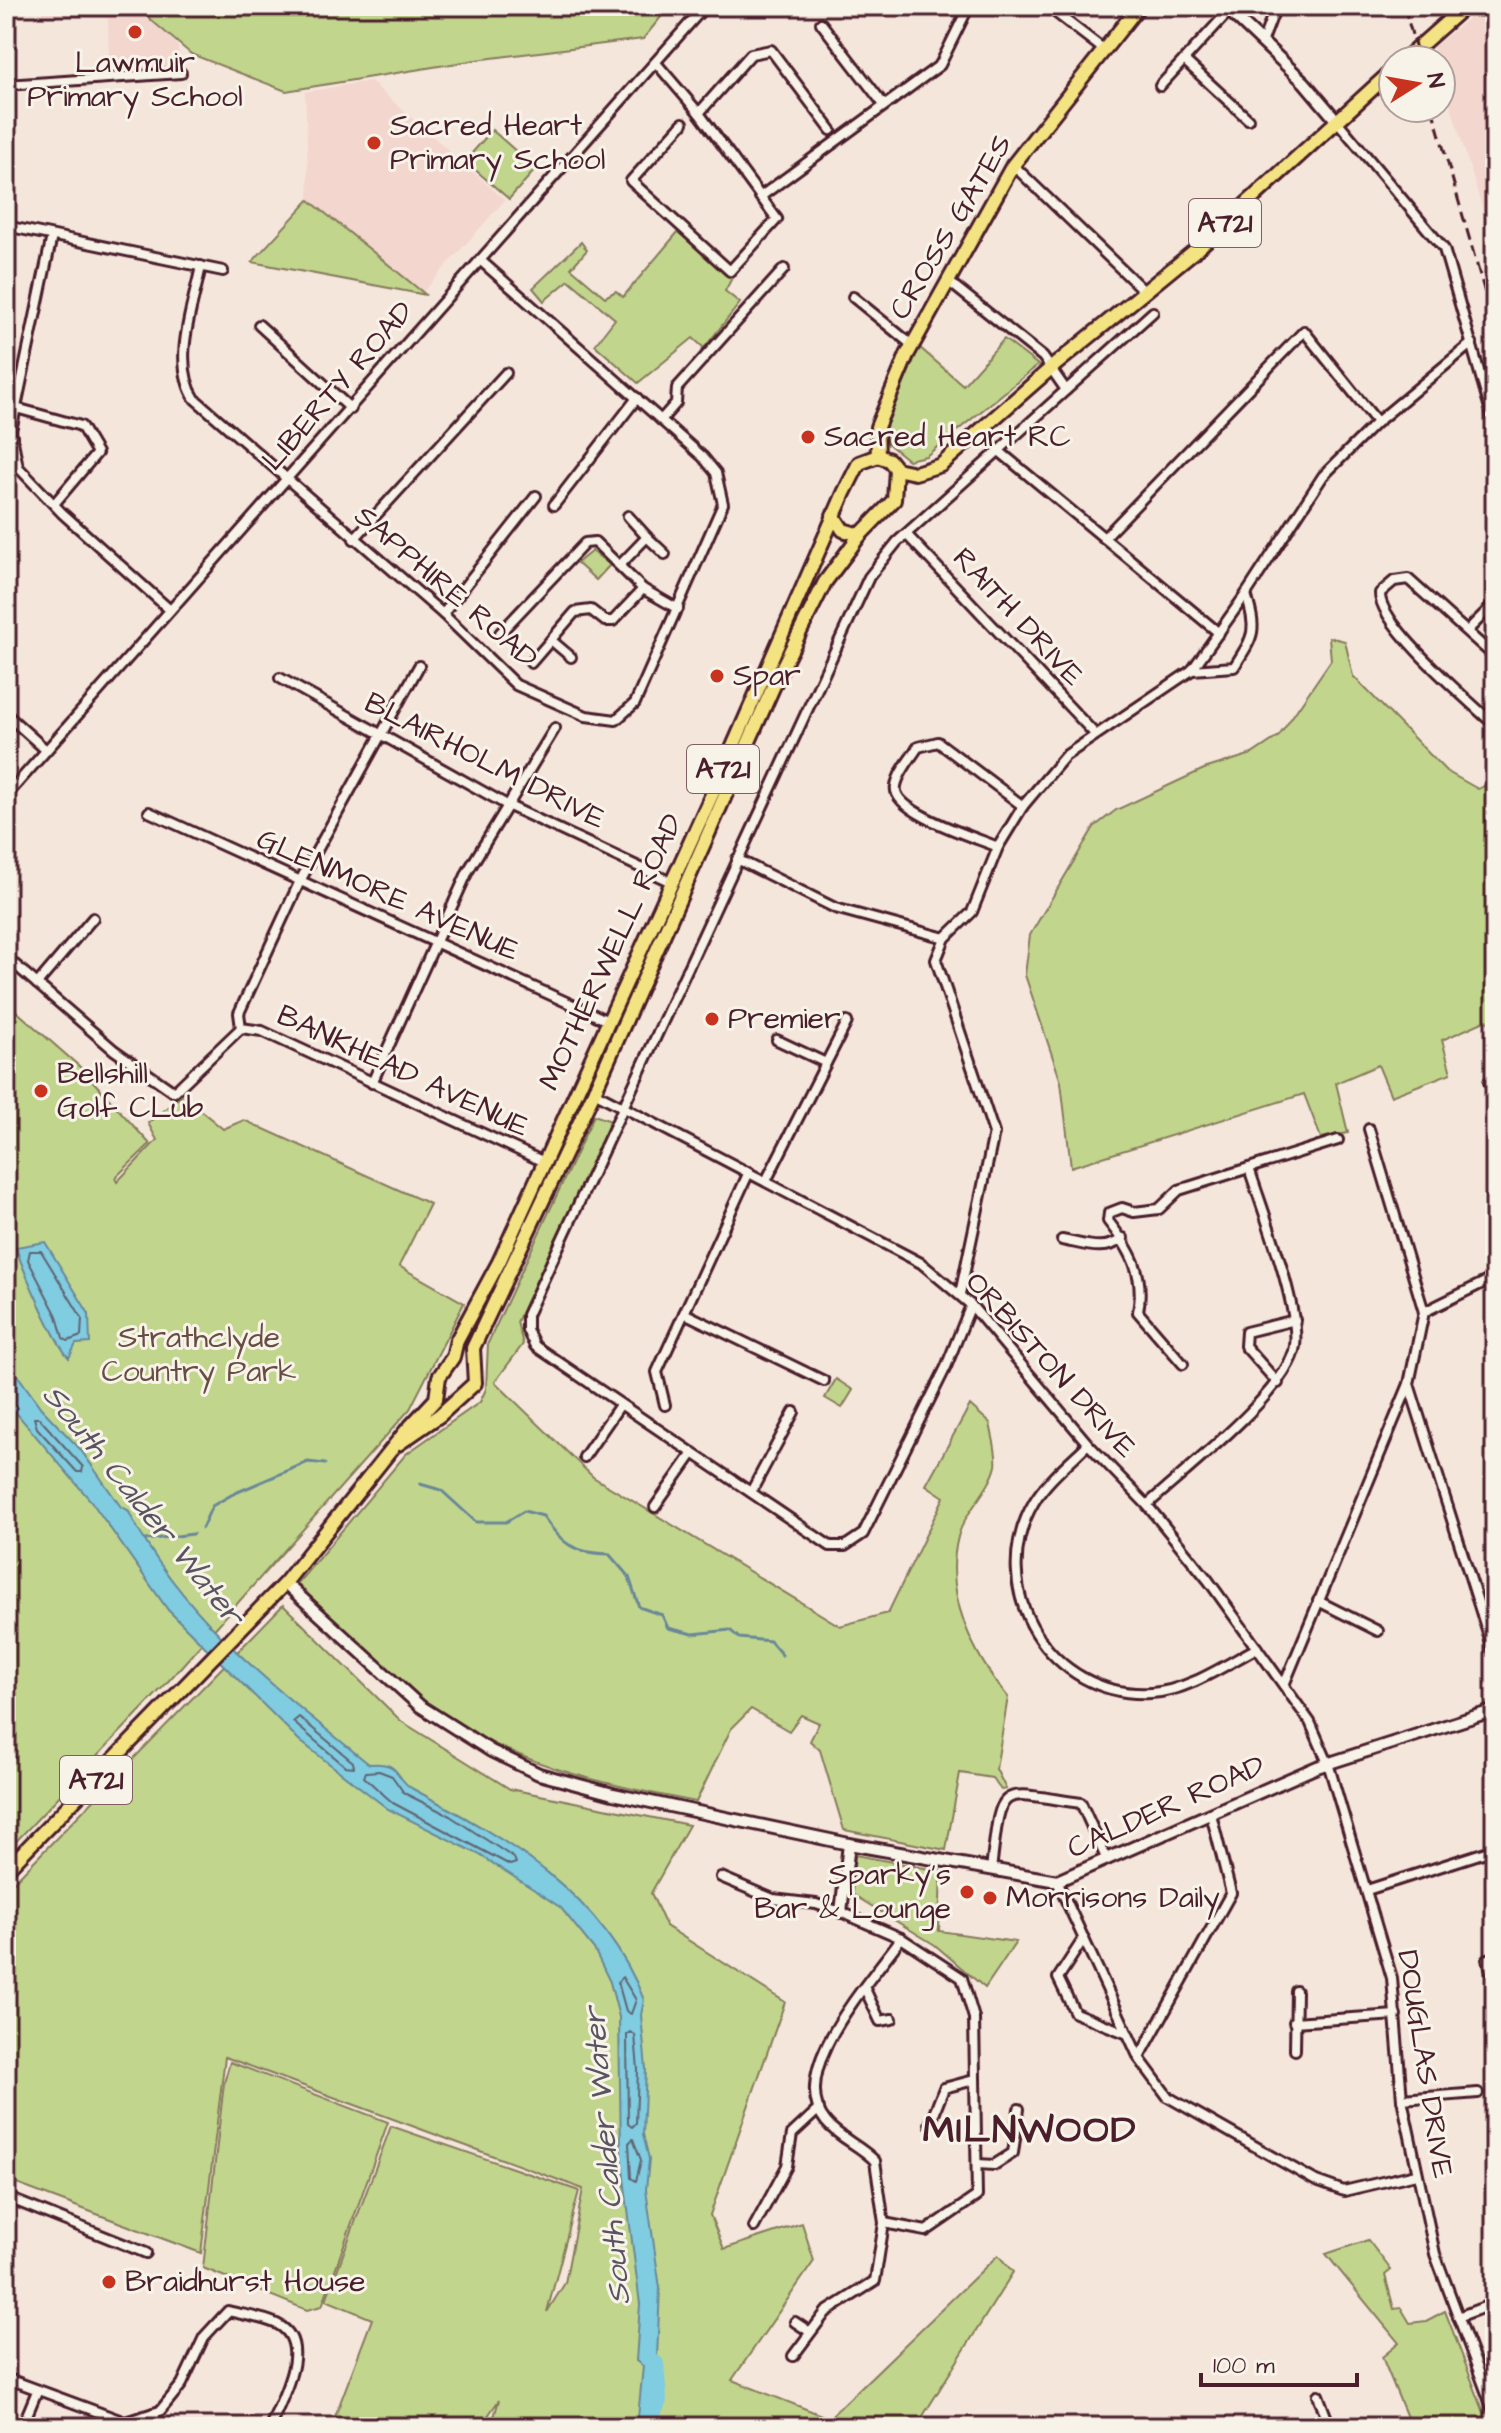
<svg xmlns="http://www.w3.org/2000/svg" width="1501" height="2433" font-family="'Architects Daughter',sans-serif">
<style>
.built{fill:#f3d6ce}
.green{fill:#c1d68c;stroke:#867a5c;stroke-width:2}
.water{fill:#80cce0;stroke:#6a8798;stroke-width:2}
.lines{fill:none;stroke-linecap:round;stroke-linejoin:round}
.shore{stroke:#606473;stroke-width:2}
.stream{stroke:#6a8798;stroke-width:3}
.river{stroke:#80cce0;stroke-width:18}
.minor-casing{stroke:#4a1f2b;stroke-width:14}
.tertiary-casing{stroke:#4a1f2b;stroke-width:16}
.primary-casing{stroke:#4a1f2b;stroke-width:18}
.minor{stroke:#f7f3e8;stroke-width:8}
.tertiary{stroke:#f7f3e8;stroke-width:10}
.primary{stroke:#f4e382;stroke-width:12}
.rail{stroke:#4a1f2b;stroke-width:3;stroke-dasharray:12 6;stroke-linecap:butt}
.poi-dot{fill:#c8321e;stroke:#f7f3e8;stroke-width:3}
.labels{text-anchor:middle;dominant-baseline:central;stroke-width:6;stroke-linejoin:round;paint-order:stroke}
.shield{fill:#f7f3e8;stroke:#7e5f64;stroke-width:2}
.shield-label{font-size:28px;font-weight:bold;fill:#4a1f2b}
.poi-label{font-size:30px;fill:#4a1f2b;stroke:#f7f3e8;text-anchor:start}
.street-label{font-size:30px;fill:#4a1f2b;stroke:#f7f3e8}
.park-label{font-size:30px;fill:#684d43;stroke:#f7f3e8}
.water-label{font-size:32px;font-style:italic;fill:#5a5361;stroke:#f7f3e8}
.district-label{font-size:38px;font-weight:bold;letter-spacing:2px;fill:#4a1f2b;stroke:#f7f3e8}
</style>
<rect width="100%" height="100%" fill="#f5e6dc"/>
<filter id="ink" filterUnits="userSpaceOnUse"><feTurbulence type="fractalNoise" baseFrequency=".0125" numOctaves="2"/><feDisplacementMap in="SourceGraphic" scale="16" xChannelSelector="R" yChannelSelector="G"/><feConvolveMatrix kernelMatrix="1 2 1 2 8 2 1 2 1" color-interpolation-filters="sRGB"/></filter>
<g filter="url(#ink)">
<g class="built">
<path d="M41,6h99l5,11 33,28 1,22 -70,3 -1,-52 -65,-3z"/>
<path d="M1484,6h11v244l-54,-176v-14h-4l-4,-13z"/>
<path d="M370,81l135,119 -82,92 -114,-92 -4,-108z"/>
</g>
<g class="green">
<path d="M141,6h529l-27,33 -167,21 -190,31 -95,-37 -46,-39z"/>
<path d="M492,130l44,39 -27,30 -44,-38z"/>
<path d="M309,200l117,95 -174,-33z"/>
<path d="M678,232l55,44 -8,15 15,12 -36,45 -11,-10 -55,45 -43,-38 20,-26 -46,-39 -25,21 -11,-13 48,-46 6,8 -16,18 34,29 11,-6 7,6z"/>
<path d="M1004,339l34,26 -112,91 -18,4 -21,-17 -3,-12 35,-84 44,38z"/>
<path d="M592,551l18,14 -14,15 -19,-17z"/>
<path d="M1329,637l16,4 8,35 93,95 32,18 17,-8v252l-8,-13 -45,20 9,33 -60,23 -13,-31 -42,18 12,50 -27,5 -17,-44 -233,73 -10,-85 -36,-107 5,-40 64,-108 22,-17 88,-41 48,-15 27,-18 52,-76z"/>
<path d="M6,1002l74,65 70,77 -35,34 2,4 40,-42 -9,-17 34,-28 41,34 21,-9 186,84 -31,62 65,37 -54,106 -246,277 -158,166z"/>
<path d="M594,1115l17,6 -94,201 6,22 -28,38 98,95 247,149 48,-13 56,-116 -18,-12 44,-80 20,18c2,12 8,31 6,43 -6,25 -32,46 -38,71 -15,57 15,118 50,160l-12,72 10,20 -5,1 -9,-12 -32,-5 -14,77 -102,-20 -24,-80 -10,-9 9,-18 -18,-8 -12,16 -38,-22 -20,20 -35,73c-95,-18 -190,-39 -268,-98 -47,-36 -88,-80 -131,-120l109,-130 74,-52 6,-13 2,-46z"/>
<path d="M836,1379l17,11 -11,18 -17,-10z"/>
<path d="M283,1605l118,116 109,68 179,36 -38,68 15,33 119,76 -75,213 14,34 78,-26 12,38 -82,119 97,38 169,-163 15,17 -97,155h-425l8,-27 -19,27h-149l41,-108 -46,-19 65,-174 188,65 -32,121 18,-29 18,-94 -358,-132 -24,196 -195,-73v-290z"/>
<path d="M855,1855l86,16 -2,60 77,11 -31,46 -50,-43 -83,-51z"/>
<path d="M230,2062l158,60 -66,184 -15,4 -104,-42 21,-185z"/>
<path d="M1368,2240l23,30 -6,5 9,34 7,-1 9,15 16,-2 19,-10 43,112 -2,4h-75l-29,-70 17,-14 -73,-89z"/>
</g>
<g class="water">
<path d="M45,1242l44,72 1,29 -14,1 -7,14c-13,-14 -48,-91 -53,-111z"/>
<path d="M6,1359l35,49 39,41 41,58 7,3c52,106 151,181 241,254 34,-3 24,14 44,25 97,52 189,104 231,211l-3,15 5,54 -3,65 6,25 -3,31 14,98 -6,139h-17l6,-61 -7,-5 4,-57 -19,-149 -2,-138 -9,-35 -16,-33 -33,-41 -28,-19 -55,-35 -90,-45 -88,-68 -132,-131 -77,-109 -85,-100z"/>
</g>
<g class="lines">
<g class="shore">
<path d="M30,1251h11l41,67 -1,18 -13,5 -5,-3 -6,-22 -29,-56z"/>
<path d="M34,1418h5l44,49 -1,5h-5l-40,-44z"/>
<path d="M299,1717l54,45 1,5 -9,-1 -52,-44z"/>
<path d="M379,1771l13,5 12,17 46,23 64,42 2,5 -6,2 -117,-62 -29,-26 2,-5z"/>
<path d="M622,1977l14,23 -5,14 -5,-3 -8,-29z"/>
<path d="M631,2032l4,3 3,35 -2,53 -4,4 -4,-3 -1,-89z"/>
<path d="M633,2139l8,21 -5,21 -5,-3 -2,-35z"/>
</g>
<g class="stream">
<path d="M420,1484l21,6 35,32h30l18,-11 19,5c19,28 30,37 66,38l20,23 10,30 23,8 6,13 25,6 37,-4 9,8 31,3 12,14"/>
<path d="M202,1528l10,-22 21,-12 75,-32 17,2"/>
<path d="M145,1540l48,-6"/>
</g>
<path class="river" d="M646,2427l12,-27 -3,-36"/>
<g class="minor-casing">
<g id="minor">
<path d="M1047,6l56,43"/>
<path d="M821,23l63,82"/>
<path d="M1262,43l14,-37"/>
<path d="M1184,60l64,59"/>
<path d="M657,64l42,49 78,106 -47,52 -99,-90 52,-58"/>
<path d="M6,85l175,-12"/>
<path d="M1160,86l69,-75"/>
<path d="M699,113l52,-59 20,-4 60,80"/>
<path d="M1337,121l107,128 51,177"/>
<path d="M1013,165l131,126"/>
<path d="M760,197l180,-132 29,-59"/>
<path d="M6,226l217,45"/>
<path d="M52,236l-41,195 7,36 44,46 108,97"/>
<path d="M201,266c-8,41 -30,96 -6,133l248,215 73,71 70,31 30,4 19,-17 88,-199 -7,-31 -13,-16 -223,-197"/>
<path d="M948,281l95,76 23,33"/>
<path d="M853,297l59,48"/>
<path d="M259,325l92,84"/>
<path d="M16,408l65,18 16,27 -43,51"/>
<path d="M661,420l15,-17 1,-15 107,-119"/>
<path d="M999,451l220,182"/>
<path d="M554,505l83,-107"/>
<path d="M628,516l19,21"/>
<path d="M906,534l188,199"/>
<path d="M1104,538l200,-207 73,91"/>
<path d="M354,539l152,-166"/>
<path d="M620,565l27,-28 18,17"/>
<path d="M443,614l93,-118"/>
<path d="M1468,630l27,-27"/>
<path d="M500,633l85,-90 10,-1 48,47 35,20"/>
<path d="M551,640l20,17"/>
<path d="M1495,657l-87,-78 -14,2 -14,12c-2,30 83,103 107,125l8,1"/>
<path d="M531,663l44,-51 16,-2 14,11h8l30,-32"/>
<path d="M1192,670l42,-3c21,-33 23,-35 12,-73"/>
<path d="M280,678l227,127 164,77"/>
<path d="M6,714l40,36"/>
<path d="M6,796l699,-790"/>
<path d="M149,812l459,209"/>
<path d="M998,847c-21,-9 -108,-35 -102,-61 2,-13 15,-28 22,-39l20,-5 85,64"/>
<path d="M737,859l98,49 110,30"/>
<path d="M6,957l108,93 60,42 67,-64"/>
<path d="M37,984l56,-66"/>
<path d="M241,1028l-2,-15 61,-132 119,-215"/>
<path d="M241,1028l21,3 282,131"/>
<path d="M777,1040l49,23"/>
<path d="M1489,1082l6,11"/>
<path d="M372,1083l96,-212 87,-143"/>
<path d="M594,1092l327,171 50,42 117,139 59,61 61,75 102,142 18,41 64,215 10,121 33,155 60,161"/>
<path d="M1369,1129l55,183 -15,72 86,272"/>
<path d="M766,1181l81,-159"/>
<path d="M1062,1240c22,4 43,13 61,-2"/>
<path d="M960,1294l34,-161 -58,-173 9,-22 27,-26 26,-65 25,-41 42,-50 127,-86 54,-76 77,-118 54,-54 95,-79"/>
<path d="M971,1305l-25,62 -83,167 -18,12h-15l-295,-200 -8,-16v-15l342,-738 28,-35 256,-230"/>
<path d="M1424,1312l71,-35"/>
<path d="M684,1313l140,68"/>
<path d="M1183,1364l-45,-52c7,-38 -7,-62 -30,-91l1,-8 13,-5 12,4 25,-3 20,-19 159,-50"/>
<path d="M1278,1383l-33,-37 1,-14 49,-12"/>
<path d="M665,1405l-8,-33 92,-200"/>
<path d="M1088,1444c-17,17 -42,37 -54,58 -51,87 17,197 117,191 37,-2 74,-28 106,-45"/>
<path d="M584,1457l36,-52"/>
<path d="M751,1492l43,-80"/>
<path d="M1147,1505c36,-33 142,-115 148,-159 5,-39 -33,-137 -46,-178"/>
<path d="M655,1507l38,-54"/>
<path d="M1318,1601l60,30"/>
<path d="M1284,1685l125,-301"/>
<path d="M991,1870c11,-89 4,-79 90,-67l26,57"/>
<path d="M721,1877l52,22 43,5 25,8 60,26 61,40 12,40 3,178 -51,35 -42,-8"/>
<path d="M1057,1881l82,177 29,39 148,84 28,10 72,-17"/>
<path d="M1367,1890l128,-41"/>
<path d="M1084,1938l-26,40 17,35 53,21"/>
<path d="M1495,1957l-7,2 3,13h4"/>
<path d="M865,1989l15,32 12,-2"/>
<path d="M1294,2022l102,-7"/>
<path d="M1295,2050l1,-59"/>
<path d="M1139,2058l92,-165 -20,-79"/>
<path d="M1402,2099l76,-6"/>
<path d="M930,2124l14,-36 30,-8"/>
<path d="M978,2164l16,1 19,-12 6,-44"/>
<path d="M6,2197l140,56"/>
<path d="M754,2227l33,-61 5,-32 27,-25"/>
<path d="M1458,2317l37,-14"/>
<path d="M795,2322l15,10"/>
<path d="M793,2356l33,-44 49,-31 9,-58 -9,-62c-14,-15 -36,-23 -49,-39 -42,-51 46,-142 75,-184"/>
<path d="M6,2378l119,44 35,-11 22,-27 22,-47 24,-26c15,4 35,6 49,13 38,19 3,77 -7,103"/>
<path d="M1318,2395l12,32"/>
<path d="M153,2413l7,14"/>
<path d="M22,2427l15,-36"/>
</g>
</g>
<g class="tertiary-casing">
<g id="tertiary">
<path d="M1224,6l80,76 33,39"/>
<path d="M285,1583l135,123 71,45 48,23 74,20 236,50 208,37 260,-114 178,-57"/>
<path d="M841,1912l8,-68"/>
</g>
</g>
<g class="primary-casing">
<g id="primary">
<path d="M1404,60l61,-54"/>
<path d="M878,456l-1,-29 30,-72 106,-190 126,-159"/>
<path d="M896,469l19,4 26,-8 109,-96 148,-121 195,-178"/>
<path d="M833,515l10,15 17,5"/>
<path d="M6,1870l279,-287 121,-152 30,-32 3,-22 14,-20 4,-17 42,-78 215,-472 130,-297 15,-30 19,-7 11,4 7,9 -2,31 -34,35 -35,47 -47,94 -184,416 -121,256 2,35 -35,32 -42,29"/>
</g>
</g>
<use href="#minor" class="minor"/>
<use href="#tertiary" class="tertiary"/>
<use href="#primary" class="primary"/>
<g class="rail">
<path d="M1404,6l15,54"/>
<path d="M1432,108l63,220"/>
</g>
</g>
</g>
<g class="poi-dot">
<circle cx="135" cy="32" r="8"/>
<circle cx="374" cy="143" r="8"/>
<circle cx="808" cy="437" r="8"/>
<circle cx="717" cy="676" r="8"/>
<circle cx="712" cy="1019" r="8"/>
<circle cx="41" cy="1091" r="8"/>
<circle cx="967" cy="1892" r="8"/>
<circle cx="990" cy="1898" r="8"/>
<circle cx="109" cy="2282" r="8"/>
</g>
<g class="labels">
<g class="shield">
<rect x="1189" y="199" width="72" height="48" rx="6"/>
<rect x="687" y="745" width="72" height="48" rx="6"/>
<rect x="60" y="1756" width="72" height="48" rx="6"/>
</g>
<g class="shield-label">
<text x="1225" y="223">A721</text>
<text x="723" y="769">A721</text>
<text x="96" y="1780">A721</text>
</g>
<g class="poi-label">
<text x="135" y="63" text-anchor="middle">Lawmuir<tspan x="135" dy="34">Primary School</tspan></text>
<text x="390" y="126">Sacred Heart<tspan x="390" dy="34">Primary School</tspan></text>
<text x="824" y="437">Sacred Heart RC</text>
<text x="733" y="676">Spar</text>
<text x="728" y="1019">Premier</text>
<text x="57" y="1074">Bellshill<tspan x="57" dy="34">Golf CLub</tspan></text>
<text x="951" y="1875" text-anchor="end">Sparky's<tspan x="951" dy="34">Bar &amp; Lounge</tspan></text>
<text x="1006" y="1898">Morrisons Daily</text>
<text x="125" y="2282">Braidhurst House</text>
</g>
<g class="street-label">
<text transform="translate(951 227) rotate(-59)">CROSS GATES</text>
<text transform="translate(338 386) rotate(-49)">LIBERTY ROAD</text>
<text transform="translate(446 587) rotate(41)">SAPPHIRE ROAD</text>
<text transform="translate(1018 617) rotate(47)">RAITH DRIVE</text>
<text transform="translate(485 761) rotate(27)">BLAIRHOLM DRIVE</text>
<text transform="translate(388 895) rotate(24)">GLENMORE AVENUE</text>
<text transform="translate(611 952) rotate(-65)">MOTHERWELL ROAD</text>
<text transform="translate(403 1071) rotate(25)">BANKHEAD AVENUE</text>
<text transform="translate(1051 1365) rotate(48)">ORBISTON DRIVE</text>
<text transform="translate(1166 1807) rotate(-24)">CALDER ROAD</text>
<text transform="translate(1425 2064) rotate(81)">DOUGLAS DRIVE</text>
</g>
<g class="park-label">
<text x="199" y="1338">Strathclyde<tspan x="199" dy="34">Country Park</tspan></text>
</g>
<g class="water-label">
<text transform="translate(143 1505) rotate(51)">South Calder Water</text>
<text transform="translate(607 2156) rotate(-95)">South Calder Water</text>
</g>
<g class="district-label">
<text x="1030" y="2131">MILNWOOD</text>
</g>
</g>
<rect width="1501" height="2433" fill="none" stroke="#f7f3e8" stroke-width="32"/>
<rect x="16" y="16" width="1469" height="2401" fill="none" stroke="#4a1f2b" stroke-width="3" filter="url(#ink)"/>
<g transform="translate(1417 84) rotate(79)"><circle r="38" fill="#f7f3e8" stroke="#b29e9c" stroke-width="2"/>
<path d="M0-6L14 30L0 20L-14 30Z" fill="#c8321e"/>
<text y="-12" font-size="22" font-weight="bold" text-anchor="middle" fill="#4a1f2b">N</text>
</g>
<path d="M1201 2373v12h156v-12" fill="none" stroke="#4a1f2b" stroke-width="4"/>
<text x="1213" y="2373" font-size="24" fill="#4a1f2b" stroke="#f7f3e8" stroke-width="6" paint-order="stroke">100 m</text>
</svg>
